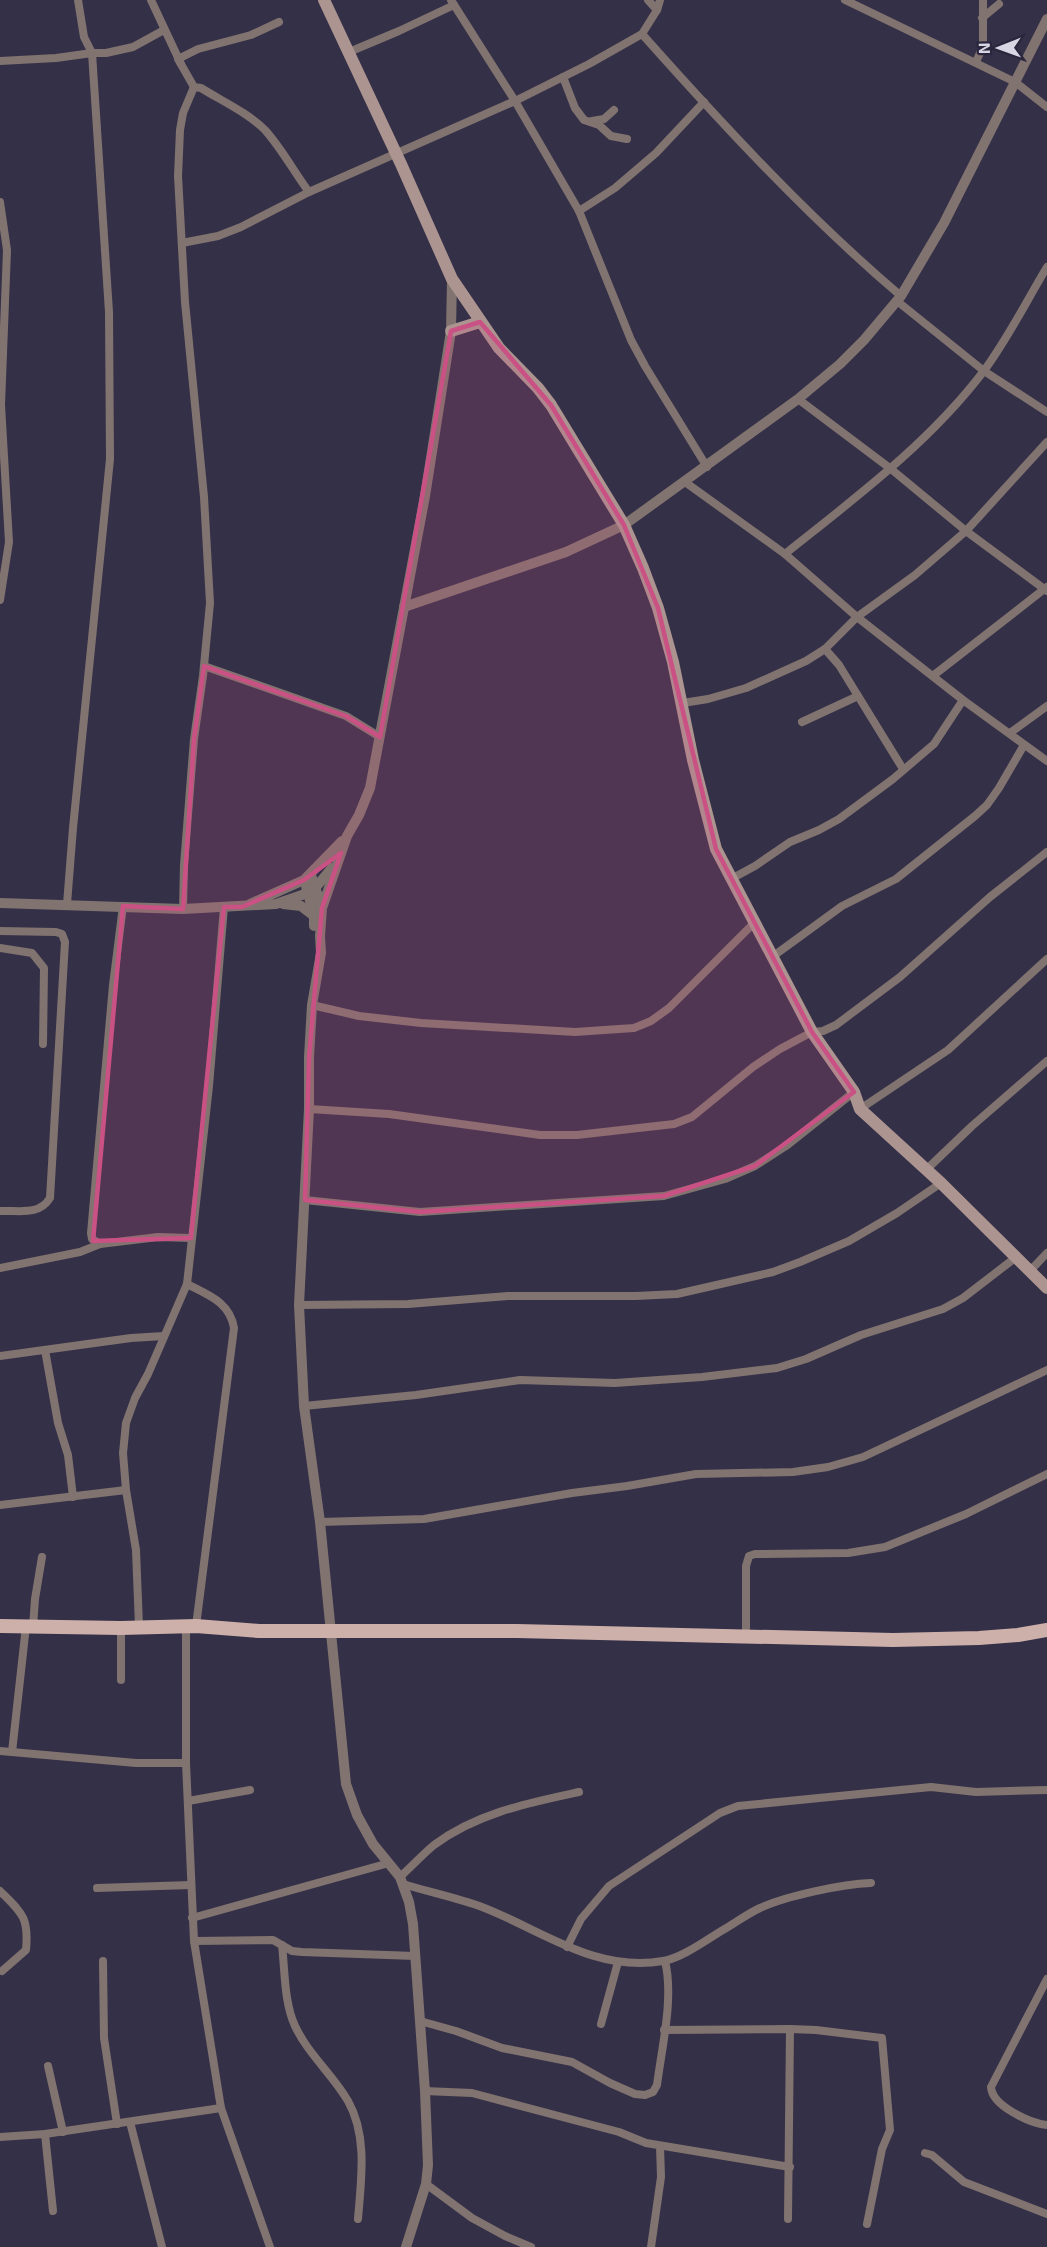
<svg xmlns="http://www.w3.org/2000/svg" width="1047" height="2247" font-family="'Exo 2',sans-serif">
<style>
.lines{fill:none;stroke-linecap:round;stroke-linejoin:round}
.minor{stroke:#81736f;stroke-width:8}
.tertiary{stroke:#81736f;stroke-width:10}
.secondary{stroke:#ac9590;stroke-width:12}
.primary{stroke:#ceb0aa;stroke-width:14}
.marked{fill:#c95184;fill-opacity:0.2;stroke:#c95184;stroke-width:4.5;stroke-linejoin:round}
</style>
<rect width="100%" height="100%" fill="#343048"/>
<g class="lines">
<g class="minor">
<path d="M151,0l30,64"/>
<path d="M451,0l64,101 64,110 52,129 14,26 62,101"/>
<path d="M648,0l9,10"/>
<path d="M845,0l170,82 32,25"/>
<path d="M982,18l17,-14"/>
<path d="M279,22l-28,13 -53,14 -20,10 16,28 7,1c21,13 47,25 64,42 17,19 29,42 44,62"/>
<path d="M642,34c80,90 167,184 259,262"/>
<path d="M349,52l50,-21 55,-26"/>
<path d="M0,61l56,-3 36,-5h14l27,-6 31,-17"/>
<path d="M976,62l7,-16v-46"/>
<path d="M563,77l12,31 9,12 15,5 12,11 16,3"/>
<path d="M592,121l12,-2 10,-9"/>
<path d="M0,202l7,48 -6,155 8,137 -9,58"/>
<path d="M579,211l36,-23 41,-35 48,-51"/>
<path d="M182,243l36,-7 23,-9 68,-35 206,-91 74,-37 53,-30 15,-24 3,-10"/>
<path d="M897,301l87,70 63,41"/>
<path d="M798,399l93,70 75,62 81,60"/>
<path d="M685,482l100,72 72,63 106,83 84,61"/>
<path d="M785,554c70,-56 143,-110 198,-182 24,-32 43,-70 64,-105"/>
<path d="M825,649l14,16 64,104"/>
<path d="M204,666l142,50 34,21"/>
<path d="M934,675l113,-88"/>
<path d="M683,703l25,-4 38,-11 60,-27 19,-12 32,-32 58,-42 51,-44 81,-89"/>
<path d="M802,722l56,-26"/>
<path d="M1010,733l37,-27"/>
<path d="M731,879l24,-13 35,-24 29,-12 20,-11 54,-40 41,-35 29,-44"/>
<path d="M67,904l6,-76 37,-369 -1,-147 -17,-259 -8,-16 -6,-37"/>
<path d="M123,906l-10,79 -22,248 1,6 8,5 58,-7 33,1"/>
<path d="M183,909l1,-44 10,-126 9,-63 7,-73 -6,-106 -19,-195 -7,-126 2,-46 3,-17 11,-26"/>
<path d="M0,931l56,1 6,2 3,8 -15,256c-11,18 -31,12 -50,13"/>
<path d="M0,948l32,5 12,15 -1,76"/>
<path d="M772,957l70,-51 54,-27 79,-63 12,-11 12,-17 25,-43"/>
<path d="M312,1005l47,11 62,7 154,9 59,-4 17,-7 18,-13 85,-85"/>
<path d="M309,1109l80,5 151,21h37l97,-11 18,-7 61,-50 27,-18 32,-17 11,-1 13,-6 64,-48 90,-80 57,-45"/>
<path d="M860,1109l88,-59 99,-91"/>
<path d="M927,1169l45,-43 75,-65"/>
<path d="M305,1200l115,12 244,-16 61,-17 30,-13 31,-20 68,-54"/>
<path d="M0,1268l80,-16 20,-8"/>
<path d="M1029,1272l18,-19"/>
<path d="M187,1284c21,11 43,18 47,44l-38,298"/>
<path d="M299,1305l109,-1 100,-8h128l41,-2 96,-22 27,-10 49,-21 48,-28 44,-30"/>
<path d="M45,1350l13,73 10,32 5,42"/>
<path d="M0,1356l131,-18 33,-2"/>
<path d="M304,1406l112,-11 104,-15 95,3 87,-6 75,-9 29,-9 55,-24 82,-26 20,-11 52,-40"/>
<path d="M0,1505l126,-15"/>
<path d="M320,1522l104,-3 148,-26 55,-7 69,-12 97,-2 35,-5 35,-10 184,-87"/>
<path d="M139,1626l-3,-76 -10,-60 -3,-37 3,-30 9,-25 13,-24 39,-90 22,-198 15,-179"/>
<path d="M33,1627l2,-28 7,-42"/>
<path d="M186,1627v136l8,178 27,167 49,139"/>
<path d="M746,1636v-70l3,-10 6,-2 93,-1 37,-6 81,-33 81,-40"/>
<path d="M121,1680v-52"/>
<path d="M0,1751l136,12h50"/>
<path d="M12,1752l14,-126"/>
<path d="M188,1801l62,-11"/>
<path d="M400,1877c11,-10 22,-22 34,-32 43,-32 94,-42 145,-53"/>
<path d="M403,1884c26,8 54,14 79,23 60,23 113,66 181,54 20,-3 47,-24 65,-34 10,-6 21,-14 32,-19 26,-12 82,-24 111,-25"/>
<path d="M97,1888l94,-3"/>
<path d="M0,1891c22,22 29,26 26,59l-24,21"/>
<path d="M192,1918l197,-55"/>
<path d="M194,1941l79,-1 19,11 10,1 113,4"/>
<path d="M282,1945c3,26 2,57 13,81 13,28 38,49 53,75 20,35 13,80 10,118"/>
<path d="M567,1947l14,-28 28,-33 111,-73 18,-7 193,-19 45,5 71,-2"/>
<path d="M103,1961l1,77 13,86"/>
<path d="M1047,1979l-56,108c1,19 39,36 56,38"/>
<path d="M420,2021l36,10 46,17 70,14 38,21 25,11 10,1 8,-3 4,-7c5,-39 17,-87 8,-124"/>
<path d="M601,2024l17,-62"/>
<path d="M790,2029l26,1 66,8 8,92 -8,19 -15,75"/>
<path d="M664,2030l126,-1 -2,190"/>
<path d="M48,2066l15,66"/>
<path d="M425,2091l47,2 147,39 27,11 144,24"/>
<path d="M130,2122l32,125"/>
<path d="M45,2134l8,77"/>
<path d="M0,2137l45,-3 176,-26"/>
<path d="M925,2153l7,2 32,27 83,32"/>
<path d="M426,2184l46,34 33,18 26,11"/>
<path d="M651,2247l10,-70 -1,-31"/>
</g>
<g class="tertiary">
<path d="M404,607l162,-55 58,-27 174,-126 42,-35 24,-24 37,-44 43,-73 103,-204"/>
<path d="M311,875l11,33 -2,28 1,17 -9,52 -3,52v52l-10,196 5,101 16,116 26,262 11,31 16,29 27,33 9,25 4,22 12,167 3,74 -2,19 -20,63"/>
<path d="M306,886l8,30v10"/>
<path d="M0,903l183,6 93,-5 26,-9 14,-8 16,-19"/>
<path d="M250,904l54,-24 38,-39"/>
<path d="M283,904l18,2 13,10"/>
<path d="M322,908l25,-72 12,-21 11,-27 55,-292 26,-165 1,-52"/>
</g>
<g class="secondary">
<path d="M324,0l77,164 51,115 47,69 39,40 13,17 73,120 19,43 15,40 15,54 20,98 23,89 96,183 42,60 6,17 81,74 106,105"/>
<path d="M451,331l29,-9"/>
</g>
<path class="primary" d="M0,1626l121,2 75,-2 63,5h258l376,9 86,-2 39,-3 29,-5"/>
</g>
<path class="marked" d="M480,322l71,83 73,120 34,83 58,241 96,183 42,60 -99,74 -91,30 -244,16 -115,-12 4,-143 13,-149 19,-55 -37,27 -62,27h-18l-33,331 -98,3 30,-335 60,3 11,-170 10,-73 142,50 34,21 71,-406z"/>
<g transform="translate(999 48) rotate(269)" stroke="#2a263d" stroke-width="4.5" paint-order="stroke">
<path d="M0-4.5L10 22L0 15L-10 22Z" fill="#d8d6e5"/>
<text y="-9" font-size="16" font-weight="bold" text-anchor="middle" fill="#d8d6e5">N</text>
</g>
</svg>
